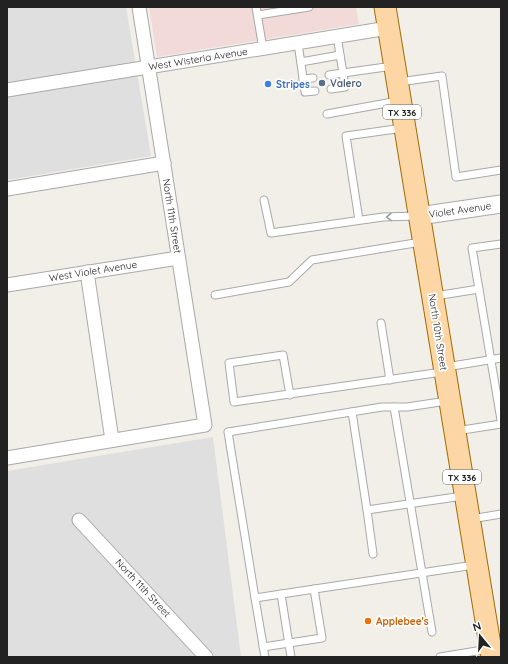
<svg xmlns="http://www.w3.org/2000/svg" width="508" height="664" font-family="Quicksand,sans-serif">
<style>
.residential{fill:#e0dfdf}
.commercial{fill:#f2dad9}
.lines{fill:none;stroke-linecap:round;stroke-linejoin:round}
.service-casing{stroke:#a9a9a9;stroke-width:9}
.minor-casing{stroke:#a9a9a9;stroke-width:15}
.tertiary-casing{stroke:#a9a9a9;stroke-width:19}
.primary-casing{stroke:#a06b00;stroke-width:23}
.service{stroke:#fff;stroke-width:7}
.minor{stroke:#fff;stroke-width:13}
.tertiary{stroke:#fff;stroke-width:17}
.primary{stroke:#fcd6a4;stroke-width:21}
.oneway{stroke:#9c9c9c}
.service-dot{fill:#5c6f8a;stroke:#fff;stroke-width:1.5}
.shop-dot{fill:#3f7fe0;stroke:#fff;stroke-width:1.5}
.food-dot{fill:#e8710a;stroke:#fff;stroke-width:1.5}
.labels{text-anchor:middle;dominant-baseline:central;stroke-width:3.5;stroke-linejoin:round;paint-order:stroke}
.shield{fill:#fff;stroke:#646464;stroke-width:1}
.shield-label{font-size:9px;font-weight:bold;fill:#222}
.street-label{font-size:10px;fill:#222;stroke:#fff}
.service-label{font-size:10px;font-weight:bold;fill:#4e5e75;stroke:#fff;text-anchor:start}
.shop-label{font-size:10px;font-weight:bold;fill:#366cbe;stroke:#fff;text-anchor:start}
.food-label{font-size:10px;font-weight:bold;fill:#c56008;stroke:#fff;text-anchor:start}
</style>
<rect width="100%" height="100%" fill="#f2efe9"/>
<g class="residential">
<path d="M7,7h119l25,149 -144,24z"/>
<path d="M213,437l28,220h-234v-186z"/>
</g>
<path class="commercial" d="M149,7h207l3,17 -202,33z"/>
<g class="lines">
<g class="service-casing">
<g id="service">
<path d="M256,7l7,42"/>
<path d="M258,15l51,-8"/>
<path d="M337,36l3,19"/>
<path d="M298,43l7,49 10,-1"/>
<path d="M301,62l39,-7 3,18 50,-7"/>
<path d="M329,75l14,-2 2,14 -14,2"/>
<path d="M303,79l10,-1"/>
<path d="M399,82l43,-6 14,101 45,-7"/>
<path d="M327,114l71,-13"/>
<path d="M264,200l7,33 112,-16 34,-1"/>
<path d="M359,220l-13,-84 57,-8"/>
<path d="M501,244l-29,4 29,172"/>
<path d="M215,295l74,-13 23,-22 109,-18"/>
<path d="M435,296l44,-7"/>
<path d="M381,323l9,57"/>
<path d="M446,367l55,-9"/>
<path d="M290,395l-7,-40 -54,8 5,39 208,-30"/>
<path d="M394,407l38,225"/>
<path d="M352,412l15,98"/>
<path d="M456,431l45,-7"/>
<path d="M471,519l30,-5"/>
<path d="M373,554l-6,-44 96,-14"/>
<path d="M281,594l10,63"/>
<path d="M255,598l-27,-166 154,-25h25l40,-6"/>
<path d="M263,647l59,-9 -8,-49"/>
<path d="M265,657l-10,-59 219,-33"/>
<path d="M440,657l49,-8"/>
</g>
</g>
<g class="minor-casing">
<g id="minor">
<path d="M7,90l381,-62"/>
<path d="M7,189l157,-26"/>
<path d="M87,272l25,168"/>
<path d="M7,285l171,-27"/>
<path d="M7,458l198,-33 -66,-418"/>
<path d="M79,520l127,137"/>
</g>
</g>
<g class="tertiary-casing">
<path id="tertiary" d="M419,216l82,-12"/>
</g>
<g class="primary-casing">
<path id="primary" d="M385,7l107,650"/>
</g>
<use href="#service" class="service"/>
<use href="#minor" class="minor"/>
<use href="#tertiary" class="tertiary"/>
<use href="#primary" class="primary"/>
</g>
<defs><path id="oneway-chevron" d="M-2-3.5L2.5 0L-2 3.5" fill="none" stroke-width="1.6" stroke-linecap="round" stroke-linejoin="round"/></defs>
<use class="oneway" href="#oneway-chevron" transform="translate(389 217) rotate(179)"/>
<circle class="service-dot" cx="322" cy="83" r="4"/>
<circle class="shop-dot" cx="268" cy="84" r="4"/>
<circle class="food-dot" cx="368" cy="621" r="4"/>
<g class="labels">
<g class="shield">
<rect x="383" y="105" width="38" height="14" rx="3"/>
<rect x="443" y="470" width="38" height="14" rx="3"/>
</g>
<g class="shield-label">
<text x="402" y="112">TX 336</text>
<text x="462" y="477">TX 336</text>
</g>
<g class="street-label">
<text transform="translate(198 59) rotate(-9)">West Wisteria Avenue</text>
<text transform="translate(460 210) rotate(-8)">Violet Avenue</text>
<text transform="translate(172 216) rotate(81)">North 11th Street</text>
<text transform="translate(93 271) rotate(-9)">West Violet Avenue</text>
<text transform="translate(438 332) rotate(81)">North 10th Street</text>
<text transform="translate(143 588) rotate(47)">North 11th Street</text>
</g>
<g class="service-label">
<text x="330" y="83">Valero</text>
</g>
<g class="shop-label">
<text x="276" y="84">Stripes</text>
</g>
<g class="food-label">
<text x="376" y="621">Applebee's</text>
</g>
</g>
<rect width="508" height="664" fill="none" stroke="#222222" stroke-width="16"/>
<g transform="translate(480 636) rotate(342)" stroke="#ffffff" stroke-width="3" paint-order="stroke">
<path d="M0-3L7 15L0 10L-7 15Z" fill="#222222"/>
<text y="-6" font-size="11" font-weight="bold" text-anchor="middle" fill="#222222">N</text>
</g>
</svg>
